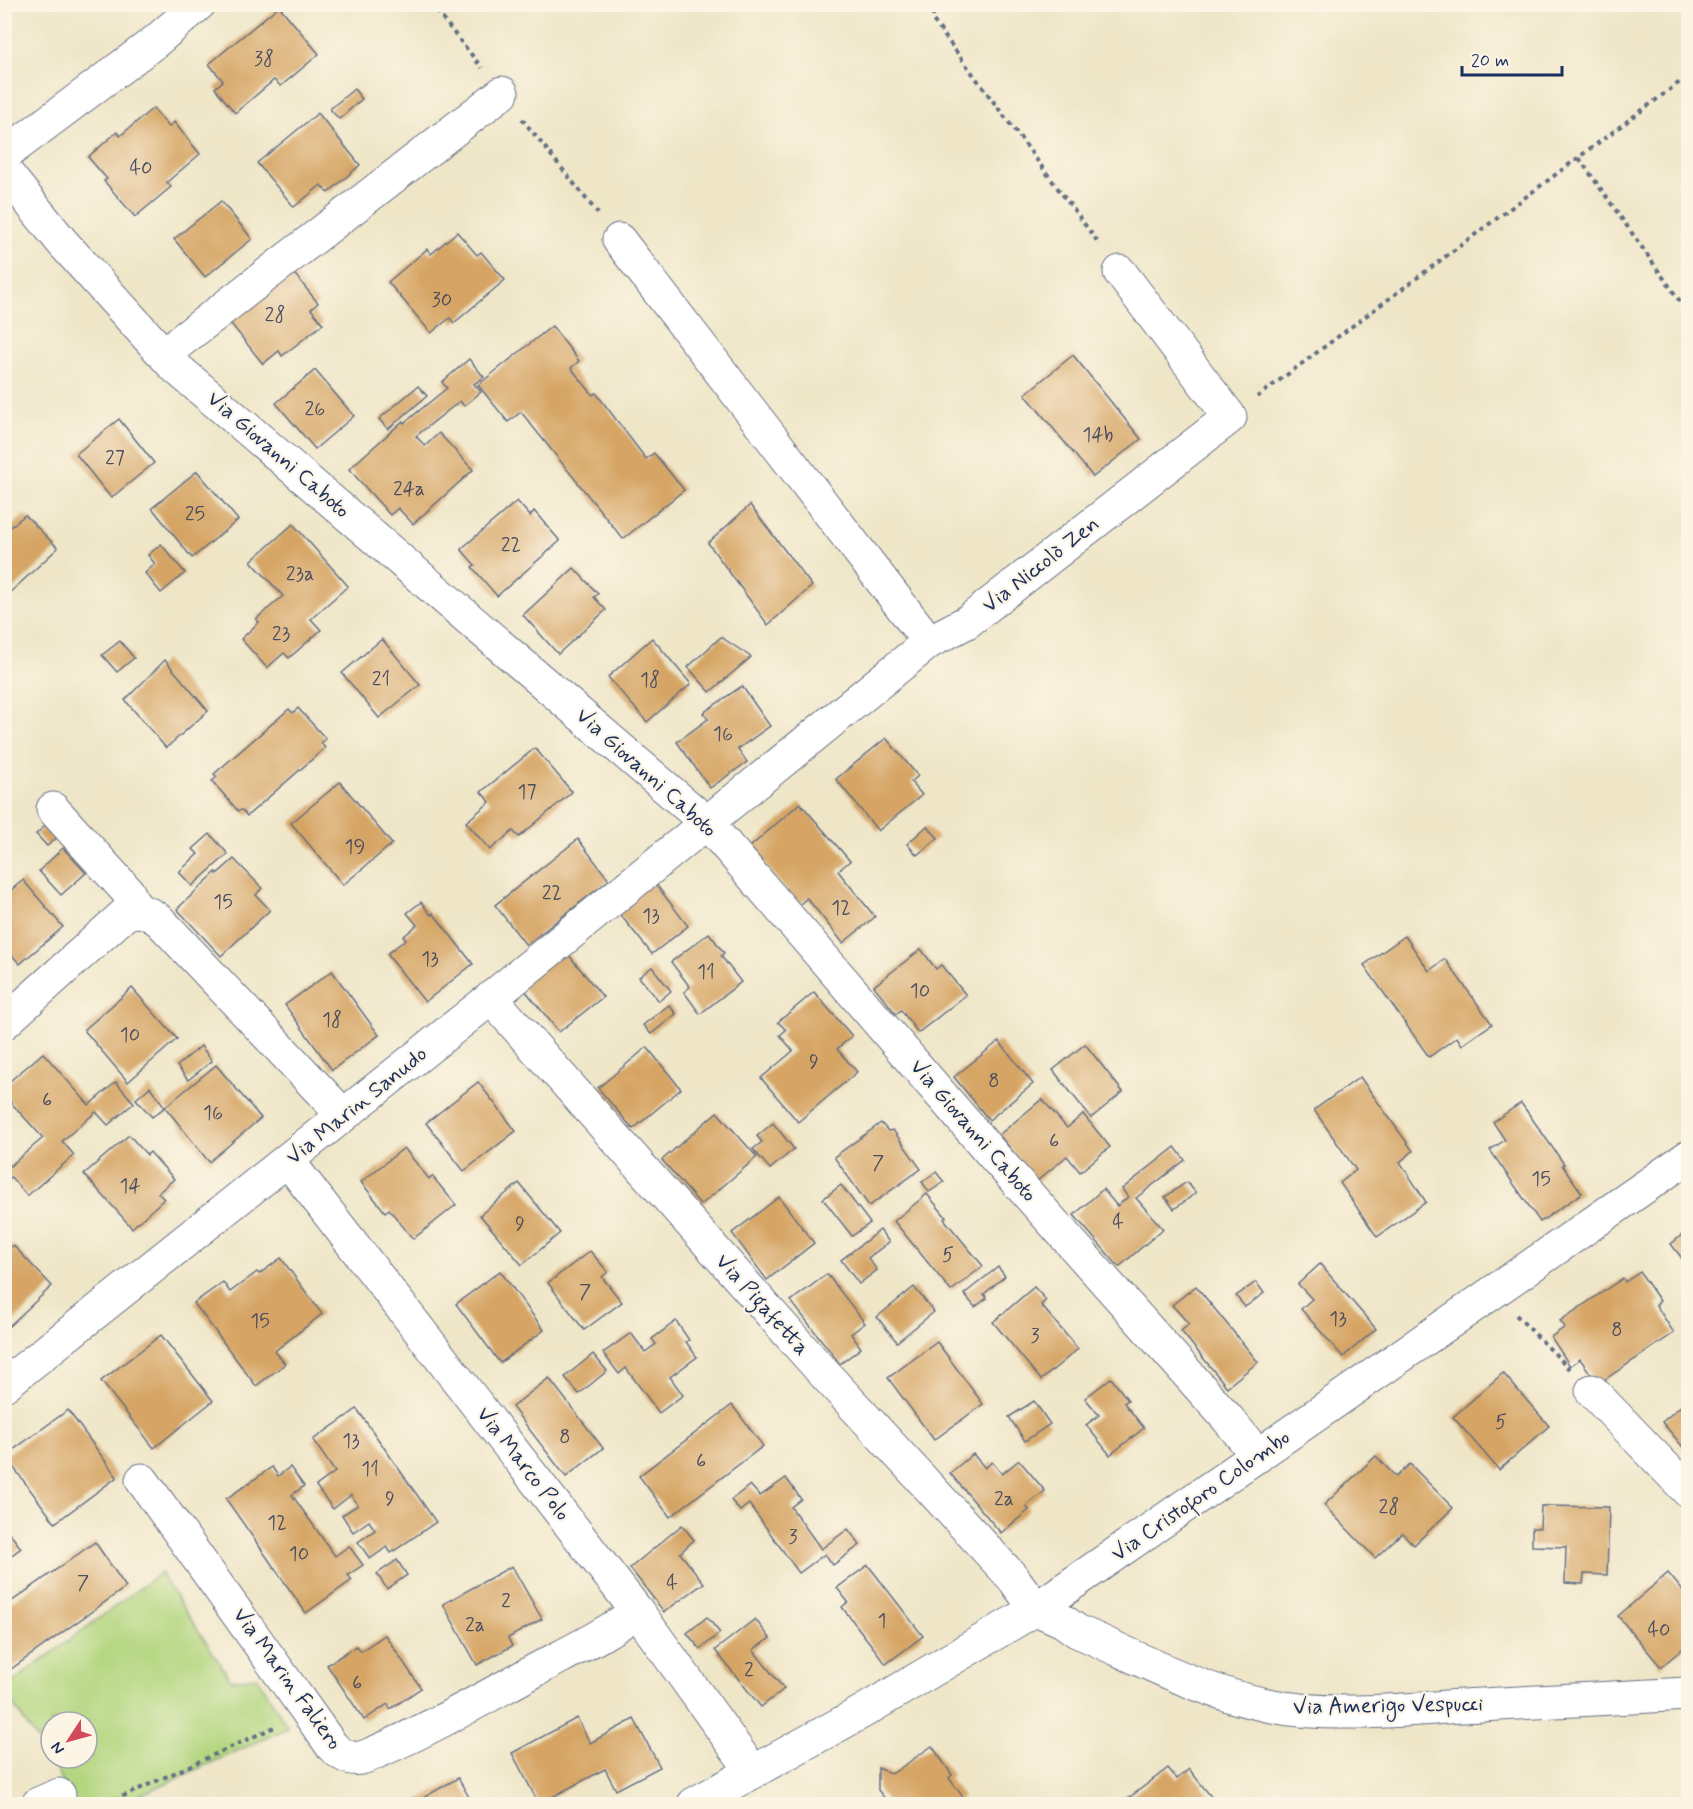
<svg xmlns="http://www.w3.org/2000/svg" width="1693" height="1809" font-family="Mynerve,sans-serif">
<style>
.green{fill:#b2d67f;stroke:#66826e;stroke-width:1.5;fill-rule:evenodd}
.building{fill:#d6a565}
.lines{fill:none;stroke-linecap:round;stroke-linejoin:round}
.minor-casing{stroke:#656f83;stroke-width:35}
.tertiary-casing{stroke:#656f83;stroke-width:35}
.path{stroke:#656f83;stroke-width:4;stroke-dasharray:4.5 4.5;stroke-linecap:butt}
.minor{stroke:#fff;stroke-width:33}
.tertiary{stroke:#fff;stroke-width:33}
.labels{text-anchor:middle;dominant-baseline:central;stroke-width:4.5;stroke-linejoin:round;paint-order:stroke}
.number-label{font-size:20px;fill:#4a4c60}
.street-label{font-size:22px;fill:#1b2f5e;stroke:#fcf5e5}
</style>
<rect width="100%" height="100%" fill="#fcf5e5"/>
<filter id="ink" filterUnits="userSpaceOnUse"><feTurbulence type="fractalNoise" baseFrequency=".0167" numOctaves="2"/><feDisplacementMap in="SourceGraphic" scale="12" xChannelSelector="R" yChannelSelector="G"/><feConvolveMatrix kernelMatrix="1 2 1 2 8 2 1 2 1" color-interpolation-filters="sRGB"/></filter>
<filter id="wash" filterUnits="userSpaceOnUse"><feTurbulence type="fractalNoise" baseFrequency=".008" numOctaves="4" result="noise"/><feDisplacementMap in="SourceGraphic" scale="24" xChannelSelector="R" yChannelSelector="G"/><feGaussianBlur stdDeviation="1.35" result="paint"/><feColorMatrix in="noise" values="0 0 0 0 0 0 0 0 0 0 0 0 0 0 0 0 0 1.4 0 .05"/><feComposite in="paint" operator="in"/></filter>
<g filter="url(#wash)">
<rect width="100%" height="100%" fill="#efe6c8"/>
<path class="green" d="M160,1573l71,107 26,-3 31,51 -168,76h-46l-19,-38 -50,-73v-5zM51,1722h36v36h-36z"/>
<g id="blocks">
<g class="building">
<path d="M279,6l40,48 -38,32 -7,-6 -39,33 -20,-25 8,-7 -14,-17z"/>
<path d="M354,89l8,10 -23,20 -9,-10z"/>
<path d="M153,108l16,19 5,-5 26,32 -33,28 4,5 -36,30 -31,-36 3,-2 -19,-22 29,-25 3,4z"/>
<path d="M318,113l42,52 -32,28 -7,-8 -27,22 -37,-44z"/>
<path d="M221,201l31,38 -47,38 -31,-38z"/>
<path d="M457,232l20,23 4,-3 24,28 -51,43 -4,-5 -19,15 -43,-51 39,-33 4,5z"/>
<path d="M292,271l26,32 -7,6 12,15 -41,32 -3,-5 -16,13 -35,-44z"/>
<path d="M552,326l27,35 -8,7 22,27 3,-2 50,66 8,-6 30,37 -61,49 -102,-127 -13,10 -30,-37z"/>
<path d="M1073,355l68,84 -48,38 -68,-83z"/>
<path d="M469,359l15,18 -10,7 7,8 -17,14 -4,-5 -44,35 9,10 14,-13 34,37 -60,54 -15,-16 -8,7 -41,-46 54,-48 1,2 43,-35 -5,-6z"/>
<path d="M315,370l39,46 -39,33 -39,-46z"/>
<path d="M418,386l9,10 -39,33 -9,-10z"/>
<path d="M119,419l35,44 -43,35 -35,-44z"/>
<path d="M197,471l41,49 -46,38 -40,-50z"/>
<path d="M517,501l13,15 4,-5 26,30 -63,55 -25,-29 3,-2 -14,-16z"/>
<path d="M750,505l62,81 -44,39 -60,-82z"/>
<path d="M25,515l33,33 -54,50v-66z"/>
<path d="M293,524l55,62 -37,33 10,11 -32,28 -5,-5 -17,15 -26,-29 18,-17 -3,-3 27,-23 -32,-35z"/>
<path d="M161,544l24,29 -24,20 -16,-20 10,-9 -7,-9z"/>
<path d="M574,568l24,26 -4,3 12,13 -48,44 -35,-39z"/>
<path d="M721,637l30,20 -41,35 -22,-25z"/>
<path d="M652,638l39,46 -44,38 -39,-45z"/>
<path d="M382,639l38,46 -41,33 -37,-45z"/>
<path d="M120,641l14,17 -17,14 -15,-17z"/>
<path d="M165,660l43,51 -42,37 -41,-48z"/>
<path d="M742,686l28,40 -32,23 9,13 -37,26 -33,-46 31,-23 -5,-6z"/>
<path d="M298,708l28,31 -5,4 4,5 -78,68 -5,-6 -4,1 -26,-30 5,-4 -3,-3 75,-65 4,4z"/>
<path d="M886,738l32,38 -7,6 11,13 -44,36 -42,-52z"/>
<path d="M535,748l37,44 -53,45 -6,-6 -23,19 -24,-28 24,-20 -9,-10z"/>
<path d="M340,782l52,62 -49,41 -52,-62z"/>
<path d="M800,803l50,58 -12,10 37,46 -32,26 -36,-45 -8,7 -49,-58z"/>
<path d="M47,824l12,12 -12,10 -11,-12z"/>
<path d="M927,826l11,12 -21,17 -10,-11z"/>
<path d="M210,834l18,20 -36,32 -13,-14 19,-18 -5,-5z"/>
<path d="M578,839l31,41 -83,65 -31,-40z"/>
<path d="M63,848l23,25 -25,22 -22,-24z"/>
<path d="M234,859l28,29 -6,7 14,15 -49,46 -44,-47 39,-37 1,2z"/>
<path d="M651,878l37,48 -36,28 -38,-47z"/>
<path d="M23,880l40,47 -43,37 -16,-17v-51z"/>
<path d="M421,902l10,13 2,-2 40,51 -48,38 -38,-48 19,-15 -3,-2 14,-12 -10,-12z"/>
<path d="M709,933l15,20 -3,3 20,26 -41,32 -16,-22 6,-5 -19,-25z"/>
<path d="M1405,936l24,35 16,-12 47,65 -30,21 -5,-8 -28,20 -65,-92z"/>
<path d="M563,948l40,49 -44,35 -39,-48z"/>
<path d="M921,949l15,20 5,-4 25,30 -48,38 -17,-23 -5,4 -22,-28z"/>
<path d="M652,967l19,24 -12,10 -20,-24z"/>
<path d="M332,971l47,64 -47,35 -47,-65z"/>
<path d="M132,988l45,51 -49,43 -44,-52z"/>
<path d="M814,992l38,44 -15,13 20,23 -59,50 -37,-44 32,-27 -13,-16 6,-5 -8,-8z"/>
<path d="M669,1005l7,9 -25,20 -8,-9z"/>
<path d="M999,1041l34,43 -44,36 -35,-43z"/>
<path d="M1085,1044l38,48 -32,26 -38,-48z"/>
<path d="M201,1046l11,15 -24,19 -11,-14z"/>
<path d="M647,1047l34,42 -48,40 -35,-41z"/>
<path d="M43,1053l46,52 27,-23 18,21 -26,22 -12,-13 -34,29 12,14 -47,41 -16,-19 -7,6v-22l6,5 33,-28 -39,-43v-9z"/>
<path d="M216,1065l45,53 -52,44 -44,-55z"/>
<path d="M1360,1077l53,74 -13,11 26,40 -49,35 -37,-54 16,-13 -42,-60z"/>
<path d="M478,1082l38,49 -52,40 -38,-48z"/>
<path d="M150,1087l15,20 -13,10 -16,-18z"/>
<path d="M1042,1099l25,29 16,-14 27,33 -30,25 -13,-16 -30,25 -38,-46z"/>
<path d="M1521,1103l43,61 -2,1 20,28 -42,29 -50,-72 15,-10 -12,-18z"/>
<path d="M717,1112l40,45 -56,48 -39,-45z"/>
<path d="M773,1123l21,26 -24,20 -17,-20 9,-7 -5,-6z"/>
<path d="M881,1123l7,8 5,-1 28,39 -52,37 -35,-49z"/>
<path d="M129,1135l18,20 3,-3 24,27 -16,14 6,6 -32,29 -48,-54z"/>
<path d="M1175,1147l10,13 -49,38 27,31 -44,38 -45,-52 29,-26 14,17 11,-9 -6,-8z"/>
<path d="M404,1148l25,31 3,-3 24,29 -43,34 -24,-30 -4,3 -24,-30z"/>
<path d="M936,1172l8,10 -15,10 -7,-10z"/>
<path d="M1187,1182l9,11 -22,16 -9,-12z"/>
<path d="M519,1183l41,50 -38,32 -42,-50z"/>
<path d="M841,1185l29,38 -18,13 -29,-37z"/>
<path d="M927,1194l19,23 -2,2 39,47 -32,25 -57,-70z"/>
<path d="M779,1197l35,46 -47,37 -35,-47z"/>
<path d="M880,1230l9,12 -21,16 9,12 -18,14 -18,-24z"/>
<path d="M1688,1230v36l-17,-22z"/>
<path d="M13,1245l39,41 -45,42 -3,-4v-71z"/>
<path d="M590,1251l18,21 -6,5 20,25 -38,28 -36,-47z"/>
<path d="M281,1258l41,56 -47,37 10,13 -29,22 -62,-83 29,-21 7,10 27,-20 2,2z"/>
<path d="M1320,1264l56,65 -33,28 -42,-48 11,-10 -14,-15z"/>
<path d="M998,1267l7,9 -21,18 3,4 -12,9 -11,-13z"/>
<path d="M500,1271l44,59 -44,33 -44,-59z"/>
<path d="M1640,1272l20,29 -4,4 18,28 -76,51 -18,-25 -10,7 -19,-29 14,-10 -5,-6 63,-43 2,4z"/>
<path d="M827,1274l38,49 -14,11 10,14 -21,16 -49,-63z"/>
<path d="M1256,1282l8,11 -19,14 -9,-11z"/>
<path d="M1196,1286l62,76 -31,25 -46,-56 8,-7 -17,-19z"/>
<path d="M914,1287l20,25 -37,30 -20,-25z"/>
<path d="M1034,1287l12,13 -5,5 37,44 -37,31 -48,-58z"/>
<path d="M676,1321l13,19 -3,2 11,15 -27,20 13,18 -24,18 -33,-45 -7,6 -16,-21 28,-20 14,19 11,-8 -4,-5z"/>
<path d="M161,1335l52,66 -59,47 -53,-67z"/>
<path d="M937,1342l46,62 -49,36 -46,-62z"/>
<path d="M593,1354l14,17 -28,23 -14,-17z"/>
<path d="M1503,1373l46,53 -50,44 -46,-53z"/>
<path d="M549,1378l54,70 -37,29 -54,-70z"/>
<path d="M1111,1378l17,22 -4,3 20,25 -34,27 -24,-30 13,-10 -14,-17z"/>
<path d="M1688,1400v53l-26,-31z"/>
<path d="M1034,1401l16,23 -25,17 -16,-24z"/>
<path d="M732,1405l31,41 -93,71 -31,-41z"/>
<path d="M357,1409l79,113 -45,31 -4,-6 -17,12 -12,-17 17,-12 -6,-9 -16,11 -11,-17 16,-10 -7,-10 -18,14 -17,-23 19,-14 -22,-32z"/>
<path d="M68,1410l49,67 -62,46 -50,-67z"/>
<path d="M973,1454l12,14 7,-6 10,12 17,-14 26,31 -19,15 3,4 -28,23 -51,-60z"/>
<path d="M1376,1456l20,21 14,-13 43,44 -39,37 -12,-12 -27,25 -51,-53z"/>
<path d="M272,1467l6,9 12,-9 14,19 -12,9 43,61 14,-10 14,19 -15,10 4,5 -46,33 -80,-114z"/>
<path d="M786,1478l15,21 -10,8 30,42 27,-20 12,16 -27,20 -8,-11 -26,19 -50,-69 -9,7 -9,-11 19,-15 10,11z"/>
<path d="M1541,1506l68,1 -2,68 -23,-1 -1,10 -18,-1 1,-36 -34,-1v-18h8z"/>
<path d="M682,1525l12,15 -14,13 24,30 -40,29 -34,-44z"/>
<path d="M4,1526l17,22 -17,13z"/>
<path d="M95,1542l31,45 -122,87v-67z"/>
<path d="M397,1560l10,15 -20,14 -10,-15z"/>
<path d="M868,1565l55,71 -37,28 -44,-57 6,-5 -11,-14z"/>
<path d="M512,1566l30,53 -34,19 4,8 -35,19 -34,-61z"/>
<path d="M1668,1573l20,24v47l-27,23 -43,-51z"/>
<path d="M707,1617l13,16 -20,16 -13,-16z"/>
<path d="M755,1619l15,19 -17,12 31,39 -23,18 -46,-57z"/>
<path d="M385,1635l36,53 -31,21 -2,-5 -24,16 -37,-55 29,-19 5,5z"/>
<path d="M577,1718l13,25 44,-24 26,48 -44,23 -11,-21 -66,35 -27,-51z"/>
<path d="M932,1746l20,29 -3,3 14,19 -10,7h-64l-11,-14v-22l14,6z"/>
<path d="M1168,1768l9,11 12,-10 28,35h-96z"/>
<path d="M458,1778l15,26h-61z"/>
</g>
</g>
</g>
<g filter="url(#ink)">
<use href="#blocks" fill-opacity="0" stroke="#656f83" stroke-width="1.5"/>
<g class="lines">
<g class="minor-casing">
<g id="minor">
<path d="M4,155l152,-114 43,-37"/>
<path d="M4,170l58,72 112,124 533,457 286,332 235,264 30,37"/>
<path d="M619,240l310,402"/>
<path d="M164,354l338,-261"/>
<path d="M53,809l75,83 9,19"/>
<path d="M491,998l329,371 193,209 23,31 27,12 14,10c62,27 124,61 190,74 62,13 132,5 195,1 75,-4 151,-8 226,-12"/>
<path d="M4,1023l120,-108c13,-8 24,-3 36,6l183,194"/>
<path d="M288,1161l349,450 116,161"/>
<path d="M4,1385l487,-387 438,-356 38,-20 263,-205 -110,-145"/>
<path d="M1592,1391l96,100"/>
<path d="M142,1480l190,266c10,10 21,16 35,10 58,-24 113,-56 167,-85 35,-19 72,-36 103,-60"/>
<path d="M38,1804l21,-9"/>
</g>
</g>
<g class="tertiary-casing">
<path id="tertiary" d="M694,1804l168,-92 174,-103 652,-452"/>
</g>
<g class="path">
<path d="M431,4l51,64"/>
<path d="M936,4l-4,15 168,226"/>
<path d="M522,119l78,97"/>
<path d="M1579,158l105,149"/>
<path d="M1257,397l431,-321"/>
<path d="M1516,1315l54,54"/>
<path d="M106,1804l171,-78"/>
</g>
<use href="#minor" class="minor"/>
<use href="#tertiary" class="tertiary"/>
</g>
</g>
<g class="labels">
<g class="number-label">
<text x="264" y="59">38</text>
<text x="141" y="168">40</text>
<text x="442" y="300">30</text>
<text x="275" y="315">28</text>
<text x="315" y="409">26</text>
<text x="1098" y="435">14b</text>
<text x="115" y="458">27</text>
<text x="409" y="489">24a</text>
<text x="195" y="514">25</text>
<text x="511" y="545">22</text>
<text x="300" y="574">23a</text>
<text x="281" y="634">23</text>
<text x="381" y="679">21</text>
<text x="650" y="680">18</text>
<text x="723" y="734">16</text>
<text x="527" y="792">17</text>
<text x="355" y="847">19</text>
<text x="552" y="893">22</text>
<text x="223" y="902">15</text>
<text x="841" y="908">12</text>
<text x="651" y="916">13</text>
<text x="430" y="959">13</text>
<text x="706" y="972">11</text>
<text x="920" y="991">10</text>
<text x="332" y="1020">18</text>
<text x="130" y="1035">10</text>
<text x="814" y="1062">9</text>
<text x="994" y="1081">8</text>
<text x="47" y="1100">6</text>
<text x="213" y="1113">16</text>
<text x="1054" y="1141">6</text>
<text x="878" y="1163">7</text>
<text x="1541" y="1179">15</text>
<text x="130" y="1186">14</text>
<text x="1118" y="1222">4</text>
<text x="520" y="1224">9</text>
<text x="948" y="1255">5</text>
<text x="585" y="1292">7</text>
<text x="1338" y="1319">13</text>
<text x="260" y="1321">15</text>
<text x="1617" y="1330">8</text>
<text x="1035" y="1336">3</text>
<text x="1501" y="1422">5</text>
<text x="565" y="1437">8</text>
<text x="351" y="1441">13</text>
<text x="701" y="1461">6</text>
<text x="370" y="1469">11</text>
<text x="390" y="1499">9</text>
<text x="1004" y="1499">2a</text>
<text x="1389" y="1507">28</text>
<text x="277" y="1523">12</text>
<text x="793" y="1537">3</text>
<text x="299" y="1554">10</text>
<text x="83" y="1583">7</text>
<text x="672" y="1583">4</text>
<text x="506" y="1601">2</text>
<text x="882" y="1621">1</text>
<text x="475" y="1625">2a</text>
<text x="1659" y="1630">40</text>
<text x="749" y="1670">2</text>
<text x="357" y="1683">6</text>
</g>
<g class="street-label">
<text transform="translate(278 455) rotate(41)">Via Giovanni Caboto</text>
<text transform="translate(1041 565) rotate(-38)">Via Niccolò Zen</text>
<text transform="translate(646 773) rotate(42)">Via Giovanni Caboto</text>
<text transform="translate(357 1106) rotate(-39)">Via Marin Sanudo</text>
<text transform="translate(973 1131) rotate(49)">Via Giovanni Caboto</text>
<text transform="translate(762 1305) rotate(48)">Via Pigafetta</text>
<text transform="translate(523 1464) rotate(52)">Via Marco Polo</text>
<text transform="translate(1201 1496) rotate(-35)">Via Cristoforo Colombo</text>
<text transform="translate(287 1679) rotate(54)">Via Marin Faliero</text>
<text transform="translate(1388 1706) rotate(-1)">Via Amerigo Vespucci</text>
</g>
</g>
<rect width="1693" height="1809" fill="none" stroke="#fcf5e5" stroke-width="24"/>
<g transform="translate(69 1740) rotate(234)"><circle r="28" fill="#fcf5e5" stroke="#a2a6af" stroke-width="1.5"/>
<path d="M0-4.5L10 22L0 15L-10 22Z" fill="#d1495b"/>
<text y="-9" font-size="16" font-weight="bold" text-anchor="middle" fill="#1b2f5e">N</text>
</g>
<path d="M1462 66v9h100v-9" fill="none" stroke="#1b2f5e" stroke-width="3"/>
<text x="1471" y="66" font-size="18" fill="#1b2f5e" stroke="#fcf5e5" stroke-width="4.5" paint-order="stroke">20 m</text>
</svg>
